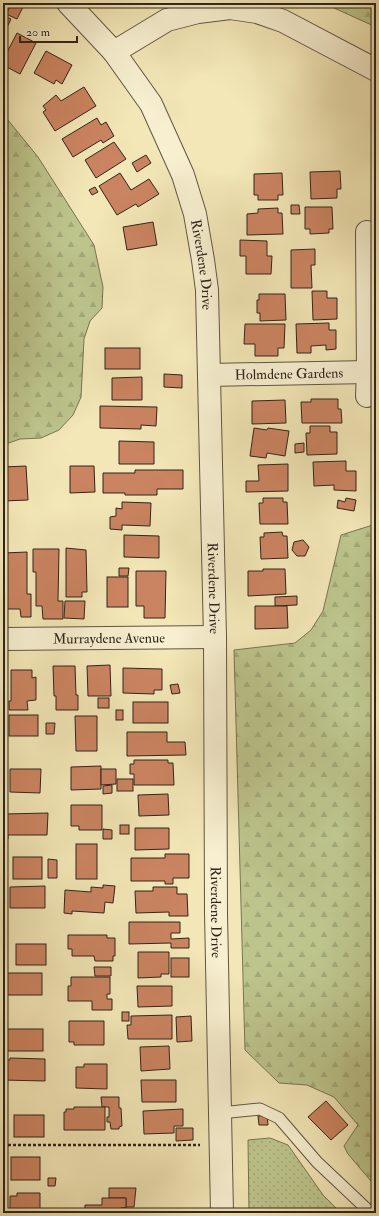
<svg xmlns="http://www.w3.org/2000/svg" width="379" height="1216" font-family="'IM FELL Double Pica',serif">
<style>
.grass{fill:url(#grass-dots);stroke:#767455}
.forest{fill:url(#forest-firs);stroke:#767455}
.building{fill:#cb8461;stroke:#2f241d}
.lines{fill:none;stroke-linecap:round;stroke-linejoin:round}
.lane-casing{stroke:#605544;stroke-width:13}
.street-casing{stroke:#605544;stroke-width:24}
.path{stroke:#2f241d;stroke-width:2.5;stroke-dasharray:3 2;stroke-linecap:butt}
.lane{stroke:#f7efd0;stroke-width:11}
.street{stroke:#f7efd0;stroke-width:22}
.labels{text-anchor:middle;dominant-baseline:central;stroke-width:3.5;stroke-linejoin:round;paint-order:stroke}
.street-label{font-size:14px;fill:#2f241d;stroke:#f7efd0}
</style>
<defs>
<pattern id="grass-dots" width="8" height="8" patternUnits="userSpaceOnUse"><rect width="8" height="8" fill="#bdc58d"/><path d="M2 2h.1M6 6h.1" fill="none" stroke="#a3a979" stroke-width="1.8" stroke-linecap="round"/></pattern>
<pattern id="forest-firs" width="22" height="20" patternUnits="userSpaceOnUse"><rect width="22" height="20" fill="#bdc58d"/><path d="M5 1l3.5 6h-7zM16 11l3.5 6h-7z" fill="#a3a979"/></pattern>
</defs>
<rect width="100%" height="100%" fill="#f3e7b7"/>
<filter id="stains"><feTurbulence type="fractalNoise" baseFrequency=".005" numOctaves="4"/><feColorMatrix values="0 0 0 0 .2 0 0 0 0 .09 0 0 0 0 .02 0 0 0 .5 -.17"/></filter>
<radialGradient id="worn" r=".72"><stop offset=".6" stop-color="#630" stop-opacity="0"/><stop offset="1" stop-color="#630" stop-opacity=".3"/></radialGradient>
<path class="grass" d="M270,1138l18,7 35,50 18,18h-92l-1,-73z"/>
<g class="forest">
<path d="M323,3h53v24z"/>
<path d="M3,114l35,43 56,88 9,42 -1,21 -12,13 -6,18 -3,58 -8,18 -14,15 -18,8 -21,1 -17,6z"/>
<path d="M376,524v663l-28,-33 -4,-8 14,-21 -24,-28 -27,-12 -28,-2 -34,-33 -11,-400 61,-7 16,-13 12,-19 18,-76z"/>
</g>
<g class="building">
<path d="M12,3h13l-8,16 -11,-5z"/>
<path d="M3,15l8,4 -8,17z"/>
<path d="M17,33l19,10 -16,31 -17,-9v-5z"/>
<path d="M46,51l26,14 -10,19 -6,-4 -2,4 -20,-11z"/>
<path d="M84,87l12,19 -41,25 -12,-19 3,-2 -3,-4 13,-11 5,6z"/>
<path d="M97,118l4,7 5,-3 8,14 -11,7 -2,-3 -28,17 -11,-18z"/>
<path d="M114,142l12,17 -30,19 -11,-18z"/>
<path d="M146,155l5,8 -14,9 -5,-9z"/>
<path d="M340,171l1,18h-4v9l-26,1 -1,-27z"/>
<path d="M120,173l11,17 18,-11 10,15 -21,13 -2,-3 -19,11 -18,-29z"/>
<path d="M282,173l1,22h-5v5h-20v-5h-4v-21z"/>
<path d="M95,187l3,5 -6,3 -3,-5z"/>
<path d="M291,205h8l1,9h-9z"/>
<path d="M305,207h27l1,22h-4v4l-19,1v-5h-5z"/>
<path d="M278,208v5h4l1,21 -36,1v-21l11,-1v-4z"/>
<path d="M153,222l4,23 -30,5 -4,-23z"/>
<path d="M240,240l27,1v15h5l-1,18h-25v-18h-6z"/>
<path d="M315,249v16h-4l1,23h-21v-38z"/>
<path d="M312,291h15v7h10v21l-24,1z"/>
<path d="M259,294h26l1,26 -26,1v-8h-3v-13h2z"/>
<path d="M329,323v7h7v19l-10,1v-5l-15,1v7h-14l-1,-29z"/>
<path d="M245,324h40l-1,24h-6v8h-23v-12h-11z"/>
<rect x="105" y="348" width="35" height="21"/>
<path d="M164,374l18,1v13l-18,-1z"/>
<path d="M142,377v23h-30v-22z"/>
<path d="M311,399h27v10h3l1,14h-40l-1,-21h10z"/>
<path d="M285,400l1,23 -34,1v-23z"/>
<path d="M100,406l57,1 -1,19 -15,-1v4l-41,-1z"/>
<path d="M310,426h20v6h7v22l-30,1 -1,-22h4z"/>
<path d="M254,428l13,2 1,-2 21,3 -4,25 -18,-3 -1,5 -16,-2z"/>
<path d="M119,441l35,1v22h-35z"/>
<path d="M304,443v9l-9,1v-9z"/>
<path d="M346,461v10h10v20l-22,-1v-5l-20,1 -1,-24z"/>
<path d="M288,464v27l-42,1v-11h13l-1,-16z"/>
<path d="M26,466l2,34 -25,1v-34z"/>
<path d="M70,466h24l1,26 -25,1z"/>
<path d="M135,470h48v19h-26v6h-32v-2h-22v-20h32z"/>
<path d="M263,498h20v4h4l1,22h-28l-1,-21h4z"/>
<path d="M346,498l10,2 -2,11 -17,-3 1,-8 7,2z"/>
<path d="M122,502l29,1 -1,23 -28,-1v5l-12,-1v-12l6,-1v-8l6,1z"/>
<path d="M282,532l1,4h4l1,22 -27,1 -1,-22h4v-4z"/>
<path d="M124,535l35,1v22l-35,-1z"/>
<path d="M303,540l6,7 -4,9h-8l-5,-6 2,-8z"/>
<path d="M66,548l20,2 1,42h-5v5h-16z"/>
<path d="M33,549h26l-1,52h5v18h-20l-1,-13h-6v-34h-3z"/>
<path d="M27,552v42h4v23h-10l-1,-8h-15l-1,-56z"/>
<path d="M119,568h10l-1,8h-9z"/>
<path d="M263,569h22l1,25 -38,2v-25h15z"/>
<path d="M136,571h30l-1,47h-21v-12h-8z"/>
<rect x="107" y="577" width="21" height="30"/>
<path d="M297,596v9l-22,1v-9z"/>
<path d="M65,601h20l-1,18 -20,-1z"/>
<path d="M255,606h32l1,22 -33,1z"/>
<path d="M110,665l1,31h-23l-1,-30z"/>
<path d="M53,666h22l1,29h2v15h-22v-14h-2z"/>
<path d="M123,668l39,1v21h-8v4l-31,-1z"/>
<path d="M11,670h21v8l4,-1v23l-9,1 1,9h-19v-9h2z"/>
<path d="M178,684l2,9 -8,1 -2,-9z"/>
<rect x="98" y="698" width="11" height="10"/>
<rect x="133" y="702" width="35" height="21"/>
<rect x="116" y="710" width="7" height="10"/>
<rect x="9" y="715" width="29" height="21"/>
<path d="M75,716h22v35h-21z"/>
<path d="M46,723h9l-1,11h-8z"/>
<path d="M127,732h40v10h18l1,13 -59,1z"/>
<path d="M134,760h34v3h5l1,22h-40v-11h-4v-10h4z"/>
<path d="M101,766v23l-30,1v-23z"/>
<path d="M10,769h31l-1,24 -30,-1z"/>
<path d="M101,769h15v15l-15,1z"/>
<rect x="117" y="779" width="16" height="12"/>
<path d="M112,785v8l-9,1v-8z"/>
<path d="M168,794l1,21 -30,1 -1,-21z"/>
<path d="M71,805h31v25h-23v-4h-8z"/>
<path d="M3,811l1,3 44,-1 -1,22h-39v4h-5z"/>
<rect x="120" y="825" width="9" height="9"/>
<path d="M135,828h34v21l-34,1z"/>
<path d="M103,829l9,1v9h-9z"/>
<rect x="76" y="844" width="21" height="35"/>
<path d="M165,854h24v24h-16v6h-8v-3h-34v-23h34z"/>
<rect x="13" y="857" width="29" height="22"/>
<path d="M48,859l9,1v18h-9z"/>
<rect x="3" y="865" width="4" height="11"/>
<path d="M103,885l12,1 -2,17 -8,-1 -1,11 -32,-2v3l-8,-1 1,-23 26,2v-5l12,1z"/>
<path d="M45,886v22h-35v-21z"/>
<path d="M153,887h24v7h10l1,22h-19v-4l-33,1 -1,-22h18z"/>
<path d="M129,922h51v11h-9v6l18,-1v10h-18v-5l-42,1z"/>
<path d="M68,935h39v3h8v18h-2v5h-18l-1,-5h-22v-7h-4z"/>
<rect x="16" y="944" width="30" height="21"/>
<path d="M138,952h31v22h-8v3l-23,1z"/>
<rect x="171" y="958" width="18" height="19"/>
<path d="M94,967h17v9h-16z"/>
<rect x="7" y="973" width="35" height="22"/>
<path d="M71,977h39v17h-3v5h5v11h-20v-9h-24v-15h3z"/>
<path d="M137,986h35v20l-34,1z"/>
<rect x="122" y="1012" width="7" height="9"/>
<path d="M172,1015v24h-44l-1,-14h4v-9z"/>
<path d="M191,1016l1,25 -15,1 -1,-25z"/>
<path d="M69,1021h35v24h-30v-3h-5z"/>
<rect x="3" y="1029" width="40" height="22"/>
<path d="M169,1046l1,23 -29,2 -1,-24z"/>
<path d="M10,1058l35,1v22l-42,-1v-20h7z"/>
<path d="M84,1064h23v25l-31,-1v-21h8z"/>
<path d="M141,1080h35v22h-34z"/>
<path d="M101,1097h18v11h2l1,18 -3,1v2h-8l-1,-7h-3v-5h2v-10h-7z"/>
<path d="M326,1101l22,24 -17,15 -23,-23z"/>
<path d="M74,1107h31v23h-41v-18h2v-3h8z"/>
<path d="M183,1109v17h-9v7l-30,1 -1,-23z"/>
<rect x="14" y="1115" width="30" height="22"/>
<path d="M267,1115l1,10h-9l-1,-9z"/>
<path d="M176,1128h17v12l-17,1z"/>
<rect x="11" y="1157" width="29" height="23"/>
<path d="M48,1178h8l-1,8h-7z"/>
<path d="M109,1188h27l-2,19h-8v-9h-17z"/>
<path d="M17,1193h23v20h-30v-17h7z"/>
<path d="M102,1198h24v10h-5v5h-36v-8h17z"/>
<rect x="121" y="1208" width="5" height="5"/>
</g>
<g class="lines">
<g class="lane-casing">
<path id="lane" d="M220,1113l40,-4 19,9 38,44 54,51"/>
</g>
<g class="street-casing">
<g id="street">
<path id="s1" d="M68,3l46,49 37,52 32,71 12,39 8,46 4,30 8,347 1,276 6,300"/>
<path d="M114,52l53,-32 31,-8 32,-4 27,4 26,9 93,49"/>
<path d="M367,232l1,140 -1,24"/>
<path id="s2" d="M209,375l159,-3"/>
<path id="s3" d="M3,639l212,-2"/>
</g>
</g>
<path class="path" d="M3,1145h197"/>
<use href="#lane" class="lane"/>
<use href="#street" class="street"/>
</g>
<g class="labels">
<g class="street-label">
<text stroke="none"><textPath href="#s1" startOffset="301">Riverdene Drive</textPath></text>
<text stroke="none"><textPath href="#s2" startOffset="80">Holmdene Gardens</textPath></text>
<text stroke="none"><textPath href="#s1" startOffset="625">Riverdene Drive</textPath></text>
<text stroke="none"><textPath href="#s3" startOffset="106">Murraydene Avenue</textPath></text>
<text stroke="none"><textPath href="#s1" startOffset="949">Riverdene Drive</textPath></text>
</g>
</g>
<rect width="379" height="1216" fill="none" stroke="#f3e7b7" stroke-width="16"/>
<rect x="4" y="4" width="371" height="1208" fill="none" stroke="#2f241d" stroke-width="2"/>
<rect x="8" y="8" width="363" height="1200" fill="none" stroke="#2f241d"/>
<path d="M20 36v6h57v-6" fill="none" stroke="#2f241d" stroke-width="2"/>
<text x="26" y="36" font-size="12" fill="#2f241d" stroke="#f7efd0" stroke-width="3" paint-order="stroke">20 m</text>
<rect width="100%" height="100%" filter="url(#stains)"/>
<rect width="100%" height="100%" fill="url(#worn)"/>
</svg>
